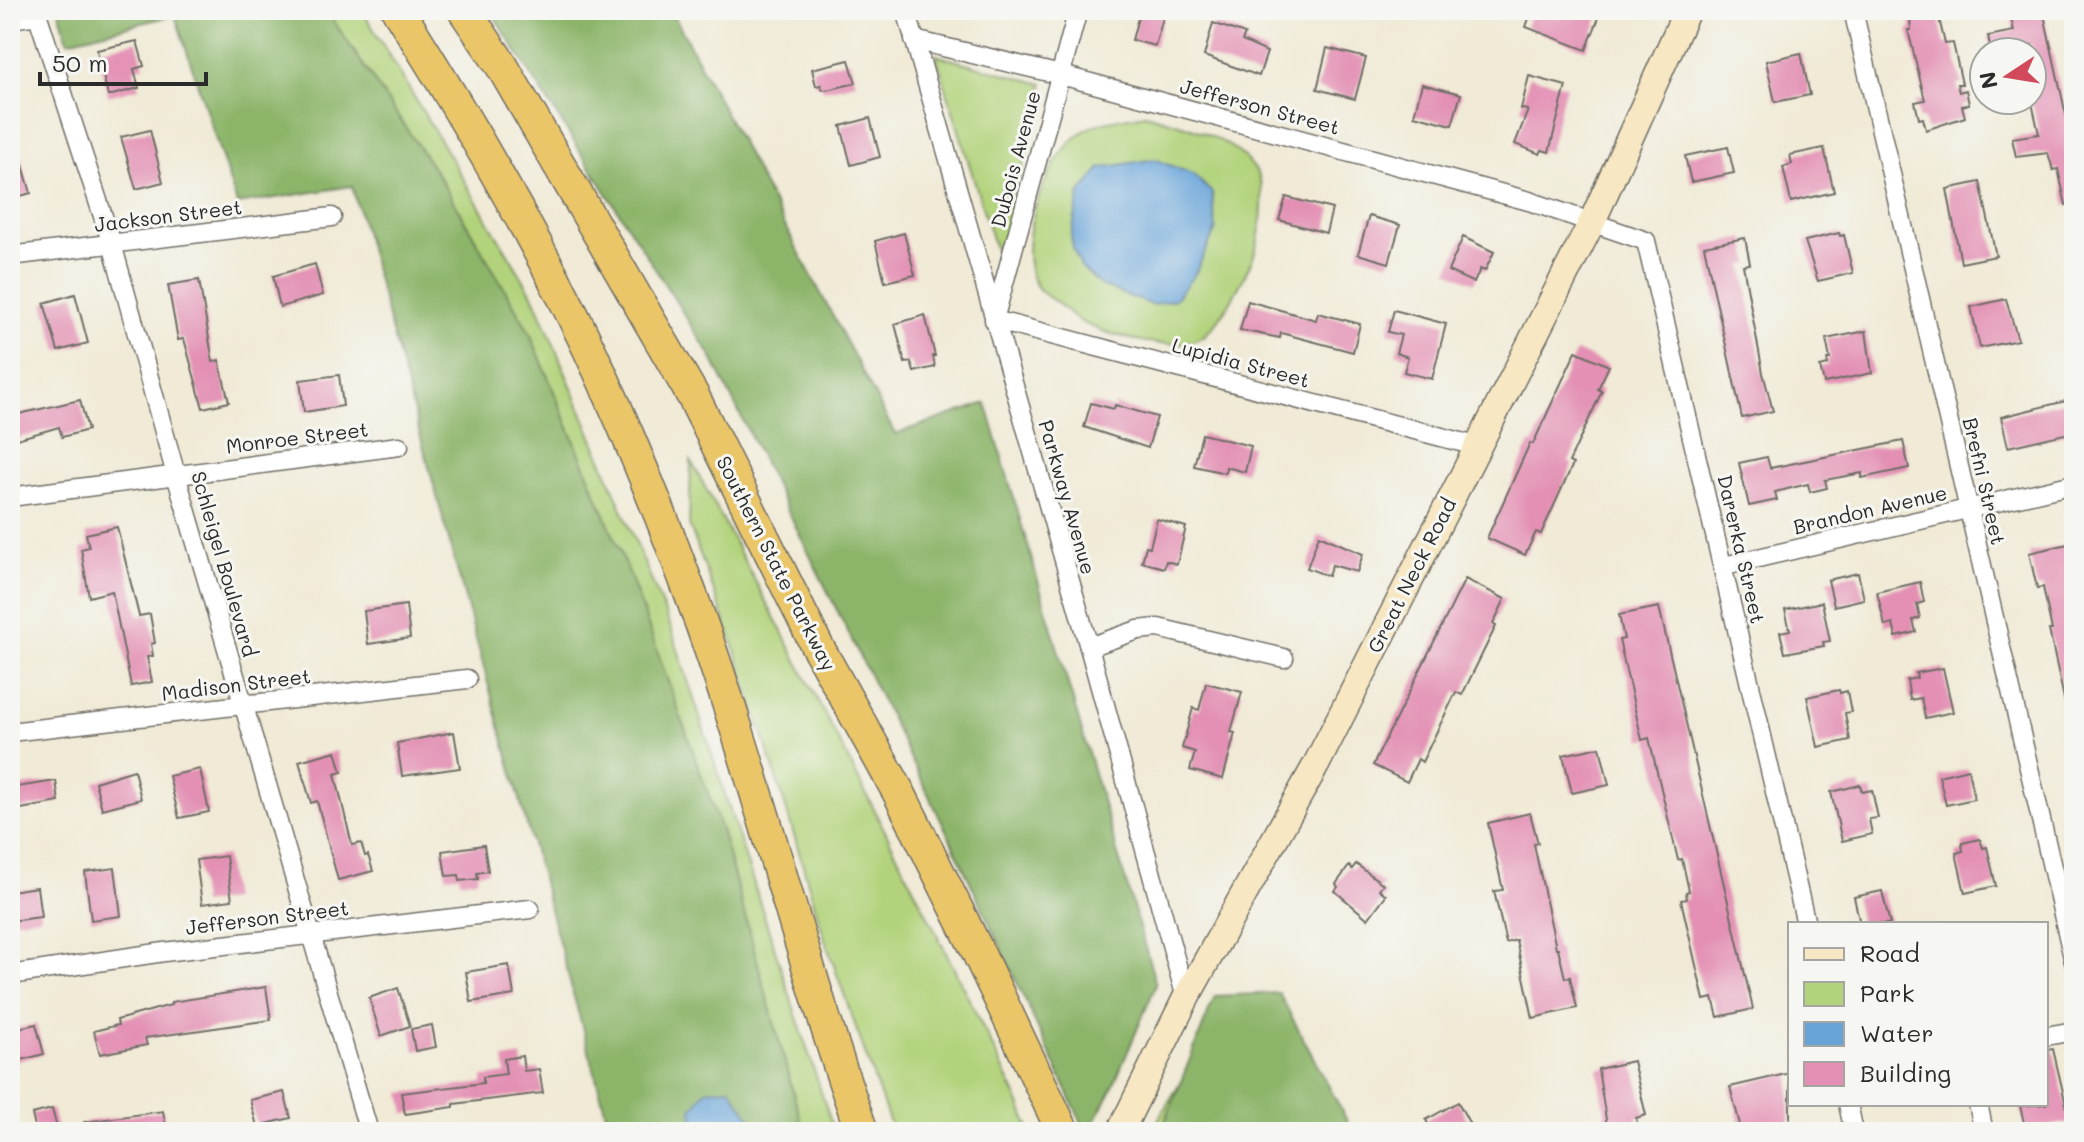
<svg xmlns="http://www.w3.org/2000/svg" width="2084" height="1142" font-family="Mali,sans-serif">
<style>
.green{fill:#b2d37b;stroke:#6e7f53;stroke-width:2}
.forest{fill:#8db56b;stroke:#5c704b;stroke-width:2}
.water{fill:#69a4d9;stroke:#4a6882;stroke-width:2}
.building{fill:#e390b4}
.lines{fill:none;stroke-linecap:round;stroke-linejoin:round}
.street-casing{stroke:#706e67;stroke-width:21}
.secondary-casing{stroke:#706e67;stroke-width:29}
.highway-casing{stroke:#706e67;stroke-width:35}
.street{stroke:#fff;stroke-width:18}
.secondary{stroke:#f7e8c3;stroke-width:26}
.highway{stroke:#ebc669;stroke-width:32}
.labels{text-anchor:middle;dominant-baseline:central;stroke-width:6;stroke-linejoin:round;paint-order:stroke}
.street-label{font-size:20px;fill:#2b2b2b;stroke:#f6f6f2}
</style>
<rect width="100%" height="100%" fill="#f6f6f2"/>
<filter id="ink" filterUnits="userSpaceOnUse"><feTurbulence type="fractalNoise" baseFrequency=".0125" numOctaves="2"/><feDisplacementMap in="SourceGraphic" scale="16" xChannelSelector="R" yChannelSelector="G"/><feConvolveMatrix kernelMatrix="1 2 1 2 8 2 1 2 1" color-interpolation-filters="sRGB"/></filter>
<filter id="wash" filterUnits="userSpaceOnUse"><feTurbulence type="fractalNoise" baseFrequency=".006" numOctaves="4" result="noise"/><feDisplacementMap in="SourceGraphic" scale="32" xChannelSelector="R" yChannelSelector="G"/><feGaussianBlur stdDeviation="1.8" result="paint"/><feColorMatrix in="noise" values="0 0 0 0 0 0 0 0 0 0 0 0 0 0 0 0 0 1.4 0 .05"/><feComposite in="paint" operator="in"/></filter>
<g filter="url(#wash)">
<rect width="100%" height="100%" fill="#f0ead6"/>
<g class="green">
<path d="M326,10h36l173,289 135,326 164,507h-30l-82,-299 -91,-255 -102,-247 -90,-154z"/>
<path d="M936,55l107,29 -44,178z"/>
<path d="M1145,114c37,10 89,24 111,57 12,17 4,71 -4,89 -9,21 -31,63 -49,76 -26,19 -91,0 -118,-12 -10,-5 -20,-15 -29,-22 -6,-4 -15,-9 -19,-15 -27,-41 12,-141 54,-160 16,-8 37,-9 54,-13z"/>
<path d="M691,461c114,212 224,424 328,641l12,30h-138l-67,-189 -43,-145 -50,-155 -44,-119z"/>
<path d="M1181,1081l-20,51h-10z"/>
</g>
<g class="forest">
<path d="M59,10h267l113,167 90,154 102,247 91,255 82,299h-193l-259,-946 -115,18 -62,-189 -107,26z"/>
<path d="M490,10h181l224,424 91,-31 170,582 -45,106 -22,41h-3l-137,-296 -237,-478z"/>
<path d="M1279,993l74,139h-192l54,-136z"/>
</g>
<g class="water">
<path d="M1154,159l39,15 19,19 4,36 -21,45 -20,25 -23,6 -51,-19 -20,-19 -8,-18 -2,-13 9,-42 21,-26z"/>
<path d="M730,1088l30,44h-65l-3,-22 14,-20z"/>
</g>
<g id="blocks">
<g class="building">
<path d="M1140,10h21l-2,7 4,1 -8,28 -23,-6z"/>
<path d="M1532,10h13l14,5 2,-5h41l-16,40 -60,-23z"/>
<path d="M2009,10h34l28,128 3,-1v67l-8,1 -8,-36 -5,1 -5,-17 -32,4 -4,-19 27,-4 -7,-31v-58l-41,7 -3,-16 26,-5z"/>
<path d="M1938,14l7,30 8,-1 9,41h-5l2,8 7,-2 3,14 -7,2 3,11 -39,13 -3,-12 -4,1 -4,-17 10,-2 -17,-70h3l-1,-10z"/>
<path d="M1213,23l32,11 -3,7 25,11 -8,24 -55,-20z"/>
<path d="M137,41l7,25 -10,3 5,19 -31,8 -11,-46z"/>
<path d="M1327,48l39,10 -11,41 -38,-10z"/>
<path d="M1801,53l9,42 -35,7 -9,-41z"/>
<path d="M849,60l7,23 -25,6 -8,1 -2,-5 -5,1 -4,-17z"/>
<path d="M1529,76l37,10 -17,66 -7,-2 -2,4 -25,-10 13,-34 -7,-1z"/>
<path d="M1422,84l39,10 -9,31 -38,-10z"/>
<path d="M870,118l10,39 -29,8 -10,-39z"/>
<path d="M150,130l13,52 -27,7 -15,-52z"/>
<path d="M10,138h5l16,55 -21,6z"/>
<path d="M1728,147l6,26 -43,9 -6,-26z"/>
<path d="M1824,148l10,44 -43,10 -8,-35 9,-3 -2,-9z"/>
<path d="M1980,182l16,74 -35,7 -14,-74z"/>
<path d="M1286,197l46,12 -6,24 -47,-13z"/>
<path d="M1369,216l31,9 -11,38 -31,-9z"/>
<path d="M904,233l11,42 -30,7 -10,-41z"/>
<path d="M1839,233l1,3 4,-1 9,38 -35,8 -13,-40z"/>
<path d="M1463,237l31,15 -9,19 -5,-2 -6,14 -26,-12z"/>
<path d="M1745,238l5,26 -7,1 20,108 10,38 -31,7 -38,-172z"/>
<path d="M315,264l8,31 -43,12 -7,-31z"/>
<path d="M199,280l14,82 6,-2 10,42 -26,6 -19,-69 -6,1 -10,-55z"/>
<path d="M75,294l13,49 -30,8 -14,-48z"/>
<path d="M2006,299l12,41 -38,8 -9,-41z"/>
<path d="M1248,301l68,19 2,-7 42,11 -7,28 -72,-19 -1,5 -40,-8z"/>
<path d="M1394,310l52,14 -14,55 -28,-7 4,-15 -12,-4 5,-18 -13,-3z"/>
<path d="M925,315l10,41h-2l2,11 -21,5 -3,-10 -6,1 -10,-39z"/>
<path d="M1866,331l6,42 -48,10 -4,-16 8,-2 -1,-6h3l-4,-20z"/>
<path d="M1576,351l33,15 -11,23 4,2 -33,71 4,2 -32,70 -5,-2 -11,23 -38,-17 43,-95 3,1z"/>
<path d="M339,375l4,31 -39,6 -4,-32z"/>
<path d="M2074,399v33l-66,15 -7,-30z"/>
<path d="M80,400l8,30 -26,7 -3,-10 -49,14v-25z"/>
<path d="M1091,403l23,6 1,-4 42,12 -9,31 -64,-21z"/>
<path d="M1202,434l49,12 -6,26 -19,-5 -1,6 -31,-7z"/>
<path d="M1903,441l6,27 -47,10v-5l-37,7 2,8 -17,4 -2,-8 -33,8 2,8 -28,6 -10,-43 28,-6 3,11z"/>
<path d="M1157,519l29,8 -9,37 -11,-3 -2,7 -22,-6 4,-16 4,1z"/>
<path d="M117,527l22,89 11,-2 5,29 -4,1 2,12 -6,1 5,25 -21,4 -19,-95 -23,6 -8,-48 8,-2 -3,-13z"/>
<path d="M1319,535l44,19 -6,18 -25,-7 -4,11 -21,-8z"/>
<path d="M2068,544l6,28v135l-8,1 -17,-78h3l-9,-43 -6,1 -8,-35z"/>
<path d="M1858,573l6,26 -30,7 -6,-26z"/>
<path d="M1465,579l40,20 -12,25 3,2 -34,69 -6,-3 -34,70 -4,-3 -11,23 -34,-17z"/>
<path d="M1920,582l4,20 -7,2 3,14 -7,2 3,12 -20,5 -3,-13 -8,2 -8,-34z"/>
<path d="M1822,602l8,39 -7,1 1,4 -39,7 -5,-21 10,-2 -5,-20z"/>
<path d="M406,605l4,33 -42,6 -4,-33z"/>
<path d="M1659,607l94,402 -35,8 -5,-19 -9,2 -23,-100 6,-1 -1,-7 3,-1 -7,-32 -4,1 -29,-122 -7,2 -23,-100 5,-1 -5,-24z"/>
<path d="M1943,668l10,44 -28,6 -4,-20 -11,2 -3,-20 10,-2 -1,-5z"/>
<path d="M1206,683l36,9 -11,40 4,1 -12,46 -33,-9 5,-18 -13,-4 11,-40 6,2z"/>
<path d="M1839,690l1,3 7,-2 4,21 -6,1 5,27 -32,7 -11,-50z"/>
<path d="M454,732l6,36 -58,8 -5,-33z"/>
<path d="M1600,747l9,38 -37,8 -9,-38z"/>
<path d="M336,751l6,21 -7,2 17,71 9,-2 4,13 3,-1 5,16 -35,9 -21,-79 -6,2 -12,-42z"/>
<path d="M200,769l9,43 -30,6 -10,-42z"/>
<path d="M1968,769l6,30 -28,6 -7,-29z"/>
<path d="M134,770l7,29 -39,10 -7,-27z"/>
<path d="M56,781l3,21 -49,9v-23z"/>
<path d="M1860,785l2,7 10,-2 6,28 -9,1 3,15 -30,7 -11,-49z"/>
<path d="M1530,813l8,30 -4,1 22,104h2l7,30 5,-1 7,31 -44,10 -17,-78 -10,3 -12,-52 9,-1 -15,-67z"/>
<path d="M1980,839l3,9 4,-1 9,39 -31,7 -9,-40 7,-2 -1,-8z"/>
<path d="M484,845l4,26 -11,2 1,6 -18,2 -1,-6 -13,1 -4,-25z"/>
<path d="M226,856l6,44 -30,4 -6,-44z"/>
<path d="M1356,864l27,20 -4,5 7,6 -18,24 -33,-28 3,-4 -2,-3 13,-18 3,3z"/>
<path d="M115,868l6,48 -30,4 -6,-48z"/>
<path d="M37,887l4,30 -31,4v-30z"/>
<path d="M1882,891l8,33h-30l-6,-27z"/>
<path d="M509,965l5,30 -43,7 -5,-30z"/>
<path d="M266,987l5,33 -126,18 2,7 -47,9 -6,-23 24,-6 -1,-5 54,-15v-3z"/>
<path d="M398,988l12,38 -29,10 -12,-38z"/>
<path d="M36,1024l8,30 -34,9v-33z"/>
<path d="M432,1025l4,22 -21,4 -4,-22z"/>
<path d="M2053,1049l17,73 -44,9 -6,-25 26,-2v-54z"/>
<path d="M522,1056l2,15 15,-2 4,24 -89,11v3l-49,7 -4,-21 82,-10v-6l23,-3 -2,-15z"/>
<path d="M1633,1061l13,54 -10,3 4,14h-32l-10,-63z"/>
<path d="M1790,1073v59h-48l-12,-45z"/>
<path d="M284,1092l7,26 -34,8 -7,-26z"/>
<path d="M1458,1102l16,30h-42l-6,-12z"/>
<path d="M52,1109l6,23h-22l-4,-18z"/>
<path d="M163,1111l4,21h-82l-1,-10z"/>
</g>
</g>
</g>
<g filter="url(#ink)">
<use href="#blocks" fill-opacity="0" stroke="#706e67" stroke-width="2"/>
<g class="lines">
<g class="street-casing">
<g id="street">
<path d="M36,10l76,234 64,231 193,657"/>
<path d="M906,10l183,637 97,351"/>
<path d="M1078,10l-84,310 482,126"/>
<path d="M1853,10l221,952"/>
<path d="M10,19l28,-4"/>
<path d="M914,40l147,35 468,126 117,40 160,683"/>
<path d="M10,256l322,-39"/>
<path d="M10,497l389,-51"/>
<path d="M1724,566l350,-82"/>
<path d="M1089,647l49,-17 20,-2 126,30"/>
<path d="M10,732l457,-53"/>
<path d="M10,975l154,-23 366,-43"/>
<path d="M2046,1036l28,-5"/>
<path d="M1848,1104l6,28"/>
<path d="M1978,1104l6,28"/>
</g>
</g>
<g class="secondary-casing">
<path id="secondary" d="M1120,1132l66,-134 130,-233 276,-543 95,-212"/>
</g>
<g class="highway-casing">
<g id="highway">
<path d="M398,10c60,95 117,192 168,292 48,94 88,194 125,293 65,176 108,360 171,537"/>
<path d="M464,10l38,56 191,330 123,248 83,149 76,153 88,186"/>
</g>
</g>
<use href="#street" class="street"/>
<use href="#secondary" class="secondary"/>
<use href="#highway" class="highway"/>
</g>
</g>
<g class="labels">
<g class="street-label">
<text transform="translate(1260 106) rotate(15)">Jefferson Street</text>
<text transform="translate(1015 159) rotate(-75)">Dubois Avenue</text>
<text transform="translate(168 215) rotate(-7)">Jackson Street</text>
<text transform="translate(1241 362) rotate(15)">Lupidia Street</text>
<text transform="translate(297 437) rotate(-7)">Monroe Street</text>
<text transform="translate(1985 481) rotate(77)">Brefni Street</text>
<text transform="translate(1068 497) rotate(74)">Parkway Avenue</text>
<text transform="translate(1870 509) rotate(-13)">Brandon Avenue</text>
<text transform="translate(1742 549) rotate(77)">Darerka Street</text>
<text transform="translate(777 563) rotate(63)">Southern State Parkway</text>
<text transform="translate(225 564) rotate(74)">Schleigel Boulevard</text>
<text transform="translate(1411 575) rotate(-63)">Great Neck Road</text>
<text transform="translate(236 684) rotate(-7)">Madison Street</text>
<text transform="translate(267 917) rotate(-7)">Jefferson Street</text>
</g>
</g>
<rect width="2084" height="1142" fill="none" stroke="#f6f6f2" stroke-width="40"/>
<rect x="1788" y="922" width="260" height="184" fill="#f6f6f2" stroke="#a5a5a2" stroke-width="2"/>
<rect x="1804" y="948" width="40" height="12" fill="#f7e8c3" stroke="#a5a5a2" stroke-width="2"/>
<text x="1860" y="962" font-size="24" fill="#2b2b2b">Road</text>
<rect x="1804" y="982" width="40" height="24" fill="#b2d37b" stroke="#a5a5a2" stroke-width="2"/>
<text x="1860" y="1002" font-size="24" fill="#2b2b2b">Park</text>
<rect x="1804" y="1022" width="40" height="24" fill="#69a4d9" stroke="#a5a5a2" stroke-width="2"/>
<text x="1860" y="1042" font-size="24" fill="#2b2b2b">Water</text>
<rect x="1804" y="1062" width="40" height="24" fill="#e390b4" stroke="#a5a5a2" stroke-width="2"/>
<text x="1860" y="1082" font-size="24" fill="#2b2b2b">Building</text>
<g transform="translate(2008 76) rotate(258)"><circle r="38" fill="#f6f6f2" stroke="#a5a5a2" stroke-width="2"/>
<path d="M0-6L14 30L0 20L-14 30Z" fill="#d1495b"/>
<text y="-12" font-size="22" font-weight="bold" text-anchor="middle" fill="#2b2b2b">N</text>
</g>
<path d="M40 72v12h166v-12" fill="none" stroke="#2b2b2b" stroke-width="4"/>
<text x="52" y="72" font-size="24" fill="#2b2b2b" stroke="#f6f6f2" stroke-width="6" paint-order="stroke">50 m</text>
</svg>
